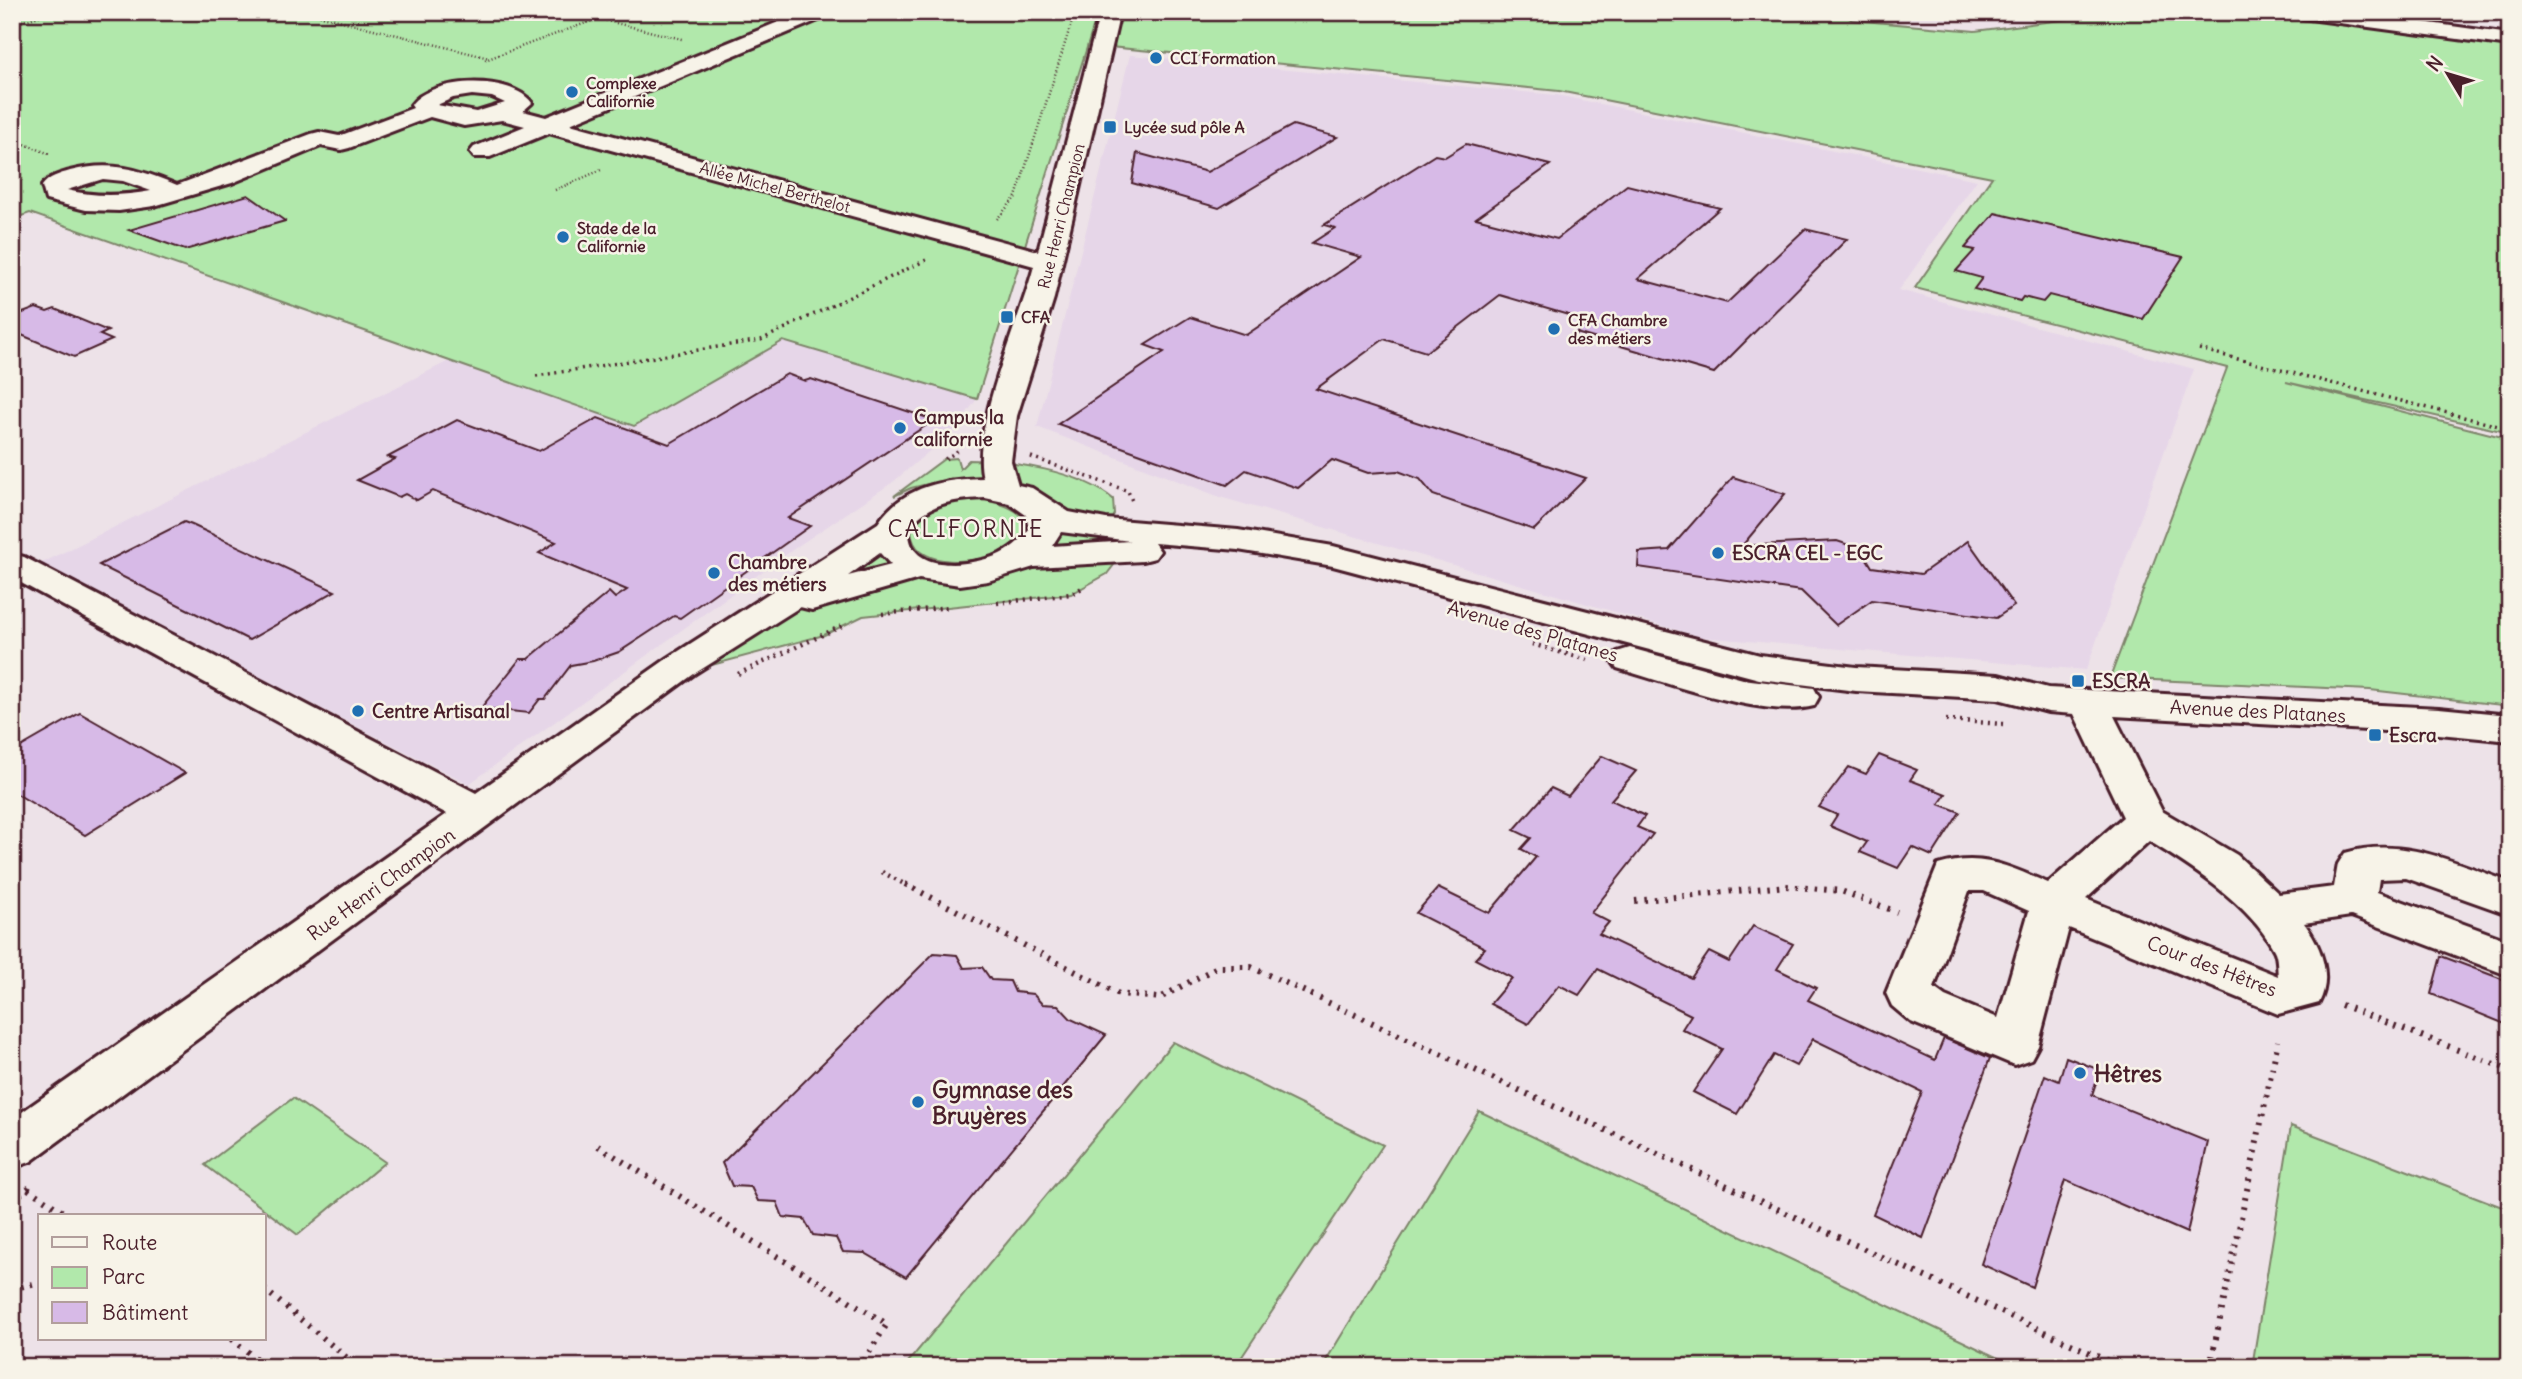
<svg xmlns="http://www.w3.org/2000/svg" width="2522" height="1379" font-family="Delius,sans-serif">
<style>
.built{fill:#e6d6e8}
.green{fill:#b1e8ab;stroke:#7e846b;stroke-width:2}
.building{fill:#d7bae7;stroke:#4a1f2b;stroke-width:2}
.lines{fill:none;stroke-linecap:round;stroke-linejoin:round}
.minor-casing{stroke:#4a1f2b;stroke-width:6}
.path-far3{stroke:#4a1f2b;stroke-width:2.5;stroke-dasharray:1 2.5;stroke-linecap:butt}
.path-far2{stroke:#4a1f2b;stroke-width:3.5;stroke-dasharray:2 4.5;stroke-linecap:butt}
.path-far1{stroke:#4a1f2b;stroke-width:4.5;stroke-dasharray:2 5;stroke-linecap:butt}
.path{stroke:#4a1f2b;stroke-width:6;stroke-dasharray:2.5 7;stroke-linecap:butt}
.minor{fill:#f7f3e8;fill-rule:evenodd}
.poi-dot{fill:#1f6fb2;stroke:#f7f3e8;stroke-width:2.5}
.labels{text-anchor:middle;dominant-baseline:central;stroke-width:5;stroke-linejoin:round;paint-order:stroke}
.far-poi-label{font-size:16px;font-weight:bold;fill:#4a1f2b;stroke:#f7f3e8;text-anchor:start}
.far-street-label{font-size:16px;fill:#4a1f2b;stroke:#f7f3e8}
.poi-label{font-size:19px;font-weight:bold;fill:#4a1f2b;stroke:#f7f3e8;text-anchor:start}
.street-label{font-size:19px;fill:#4a1f2b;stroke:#f7f3e8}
.quarter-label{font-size:23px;letter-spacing:2px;fill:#4a1f2b;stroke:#f7f3e8}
.near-poi-label{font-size:23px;font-weight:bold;fill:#4a1f2b;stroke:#f7f3e8;text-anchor:start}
</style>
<rect width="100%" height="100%" fill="#ede2e8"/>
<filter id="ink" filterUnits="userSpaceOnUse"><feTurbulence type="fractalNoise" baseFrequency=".0143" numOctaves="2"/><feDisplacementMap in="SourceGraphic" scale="14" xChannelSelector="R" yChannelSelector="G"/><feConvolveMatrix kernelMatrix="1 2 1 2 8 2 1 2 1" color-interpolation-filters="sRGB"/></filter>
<g filter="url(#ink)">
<g class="built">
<path d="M1130,55l426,40 421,85 -78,110 295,79 -108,301 -385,-33 -481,-140 -183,-70z"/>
<path d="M783,341l194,58 -23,31 -61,52 -95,64 -329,238 -429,-220 411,-204 183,66z"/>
</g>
<g class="green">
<path d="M12,12h1086l-121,387 -194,-58 -149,85 -604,-213 -18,6z"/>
<path d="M1110,12h731l11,8 123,11 149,-19h178l208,28v393l-224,-51 224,57v267l-140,-16 -260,-12 117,-310 -312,-80 77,-111 -433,-86 -459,-45z"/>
<path d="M957,458l3,11 9,-9c42,1 112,11 144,39l1,15 -20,39 23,8 -10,13 -36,20 -208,22 -39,19 -112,30 38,-45 141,-90 42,42 100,-22 -5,-51 -94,-4 15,-16 -38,9 -17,8 50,-37z"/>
<path d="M975,499c29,2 78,21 34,50 -21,13 -82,21 -95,-6 -16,-31 43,-43 61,-44z"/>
<path d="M1173,1042l210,103 -148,222h-331z"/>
<path d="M293,1098l92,64 -87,73 -93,-70z"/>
<path d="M1479,1111l538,256h-695z"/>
<path d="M2291,1126l219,84v157h-258z"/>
</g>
<g class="building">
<path d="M1293,125l44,12 -118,71 -87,-25 5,-30 70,19z"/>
<path d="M1466,144l84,21 -74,53 81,21 70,-54 93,23 -82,71 89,24 78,-74 42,10 -133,134 -138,-40 13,-12 -89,-26 -74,57 -42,-13 -68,50 270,89 -52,52 -101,-35 -13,-16 -22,-8 -30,2 -36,-13 -34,28 -52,-18 -19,15 -169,-61 106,-72 -19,-7 45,-28 56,18 115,-78 -49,-14 23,-15 -11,-3 111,-70 10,2z"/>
<path d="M248,195l37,26 -100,29 -56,-20z"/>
<path d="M1995,213l188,44 -40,62 -94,-24 -6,7 -20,-5 -3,4 -46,-12 8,-11 -26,-7 19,-21 -10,-2z"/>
<path d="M36,308l11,4 8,-3 53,22 -8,4 12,5 -38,17 -62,-26v-14z"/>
<path d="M787,374l18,7 6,-2 123,41 -146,98 22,8 -130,92 -6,-2 -55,36 -26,9 -22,4 -26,34h-5l-11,14 -48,-5 39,-49h8l81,-67 6,6 12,-8 -88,-37 17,-11 -123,-51 -16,9 -12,-6 -6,3 -42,-17 38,-21 -7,-2 69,-37 82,31 59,-33 71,26z"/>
<path d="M1733,477l52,17 -43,52 95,-5 24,8 11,18 49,7 47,-33 46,65 -18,12 -124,-18 -36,25 -35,-34 -163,-24 1,-15 30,-2z"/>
<path d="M184,522l8,3 143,66 -86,49 -150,-75z"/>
<path d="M80,713l105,60 -100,62 -73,-44v-39z"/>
<path d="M1879,755l38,15 -7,10 36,14 -7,10 21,8 -28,44 -20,-9 -14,21 -38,-16 7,-10 -37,-16 7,-11 -18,-8 30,-40 17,7z"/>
<path d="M1602,756l34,15 -25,29 34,16 -8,11 16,7 -62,79 18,9 -10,12 92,44 18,-26 20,10 24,-36 40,18 -16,25 39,19 -8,12 127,60 9,-22 46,20 -67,180 -50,-24 49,-122 -109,-53 -17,27 -22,-11 -37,59 -44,-22 29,-43 -40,-20 9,-14 -93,-46 -19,26 -20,-10 -31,39 -38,-20 22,-26 -37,-19 10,-11 -69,-35 22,-25 51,25 47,-56 -15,-8 10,-11 -17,-8 37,-42 17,8z"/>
<path d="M934,953l23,2 7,13 18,-1 9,13 19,1 5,11 18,2 9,10 16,1 13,14 35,16 -200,242 -41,-24 -22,-1 -7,-14 -23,-3 -9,-16 -21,-2 -6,-15 -19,-1 -7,-14 -19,-1 -10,-23z"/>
<path d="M2441,956l69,26v44l-79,-32z"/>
<path d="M2066,1057l34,13 -8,25 116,47 -21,91 -122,-53 -33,107 -51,-23 64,-189 14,6z"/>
</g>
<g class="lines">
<g class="minor-casing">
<g id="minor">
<path d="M803,12h28l-3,4 -258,108 468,127 62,-239h20l-66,286 -37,118 -6,45 7,24 14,3 37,24 37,7 132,11 95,16 427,109 96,12 142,8 50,13 391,20 71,7v26l-71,-7 -325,-18 48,95 75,44 42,39 55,-7 4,-23 7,-11c58,-17 110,10 165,29v33l-104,-37 -27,1 -2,13 133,49v35l-159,-60 -47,7c17,22 29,54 15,80l-41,11 -209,-86 -31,118 -7,13 -17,6 -103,-43 -19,-16 -6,-13 52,-128c43,-13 70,1 110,18l75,-66 -49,-103 -26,-2 -50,-13 -142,-8 -97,-12 -426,-113 -95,-16 -84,-7 6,8 -5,7 -12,3 -109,6 -46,14 -28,4 -41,-6 -107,31 -12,-3 -106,67 -664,488 -18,6v-49l435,-305 -435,-236v-24l12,3 452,236 192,-135 210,-135c24,-36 65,-44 105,-45 -13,-49 37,-158 51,-212l-485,-133 -59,24h-16l-4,-5 4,-5 51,-21 -23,-6 -38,6 -34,-9 -81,31 -8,2 -20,-4 -89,37 -78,23 -35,5 -33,-1 -40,-10 -4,-14c6,-9 18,-12 28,-15 40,-11 70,-2 107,14l134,-51 8,-2 20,4 74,-28 -2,-3c19,-28 101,-31 121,-2l-9,8 23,6zM472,95l20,2 13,6 -29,9 -39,-7 16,-7zM103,179l20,2 28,10c-29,5 -56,6 -84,-1zM985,498l24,5 17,12 3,14c-7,11 -17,19 -29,25 -22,10 -74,19 -88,-8 -2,-4 -3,-11 -4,-16 17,-27 48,-31 77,-32zM1061,532l69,9 -78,5zM880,553l11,12 -43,11zM2149,841c42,26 101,63 125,109 4,7 3,18 4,26l-192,-77zM1969,891h15l45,20 -31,107 -53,-22 -11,-8z"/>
<path d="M2292,12h57l161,22v12l-208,-28z"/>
<path d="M1630,648l113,31 71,9 5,9 -5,9c-51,13 -146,-23 -197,-38l-6,-8 6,-8z"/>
</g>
</g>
<g class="path-far3">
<path d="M306,12l183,46"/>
<path d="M599,19l83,20"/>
<path d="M12,25l39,-13"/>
<path d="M485,60l131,-48"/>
<path d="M12,139l38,15"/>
<path d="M12,176l13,4"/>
<path d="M555,190l46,-20"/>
<path d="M997,219l19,-22 59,-185"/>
</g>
<g class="path-far2">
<path d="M2199,349l311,80"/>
<path d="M536,376l225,-36 165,-80"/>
<path d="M1031,457l97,34 4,10"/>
<path d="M945,459l14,-9"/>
</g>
<g class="path-far1">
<path d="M997,603l74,-9 13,-7"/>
<path d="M882,614l68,-7"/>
<path d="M1532,644l59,17"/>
<path d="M738,674l106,-49"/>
<path d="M1946,720l57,4"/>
<path d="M882,872l26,14"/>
</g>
<g class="path">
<path d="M905,884l214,110 41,4 57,-31h34l870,400"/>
<path d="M1635,901l151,-15 55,5 56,21"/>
<path d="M2341,1005l169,65"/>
<path d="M598,1146l289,178 -27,43"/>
<path d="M28,1189l41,27"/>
<path d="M12,1200l22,-16"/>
<path d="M12,1289l28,-7"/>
<path d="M264,1289l94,78"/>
<path d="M232,1339l34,28"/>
<path d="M2210,1367l68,-326"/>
</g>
<use href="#minor" class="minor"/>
</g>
</g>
<g class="poi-dot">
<circle cx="1156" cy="58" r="7"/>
<circle cx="572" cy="92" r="7"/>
<rect x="1103" y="120" width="14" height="14" rx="3.5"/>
<circle cx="563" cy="237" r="7"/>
<rect x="1000" y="310" width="14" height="14" rx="3.5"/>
<circle cx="1554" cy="329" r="7"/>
<circle cx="900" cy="428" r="7"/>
<circle cx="1718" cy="553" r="7"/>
<circle cx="714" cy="573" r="7"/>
<rect x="2071" y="674" width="14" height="14" rx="3.5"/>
<circle cx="358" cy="711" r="7"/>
<rect x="2368" y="728" width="14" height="14" rx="3.5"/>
<circle cx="2080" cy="1073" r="7"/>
<circle cx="918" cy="1102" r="7"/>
</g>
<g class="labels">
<g class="far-poi-label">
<text x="1170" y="58">CCI Formation</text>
<text x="586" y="83">Complexe<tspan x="586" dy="18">Californie</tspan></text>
<text x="1124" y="127">Lycée sud pôle A</text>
<text x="577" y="228">Stade de la<tspan x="577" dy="18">Californie</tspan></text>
<text x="1021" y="317">CFA</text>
<text x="1568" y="320">CFA Chambre<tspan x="1568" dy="18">des métiers</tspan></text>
</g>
<g class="far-street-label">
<text transform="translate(775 187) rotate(15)">Allée Michel Berthelot</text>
<text transform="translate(1061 216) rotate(-76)">Rue Henri Champion</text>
</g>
<g class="poi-label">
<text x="914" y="417">Campus la<tspan x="914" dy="22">californie</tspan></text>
<text x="1732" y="553">ESCRA CEL - EGC</text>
<text x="728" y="562">Chambre<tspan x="728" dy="22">des métiers</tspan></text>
<text x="2092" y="681">ESCRA</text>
<text x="372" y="711">Centre Artisanal</text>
<text x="2389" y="735">Escra</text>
</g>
<g class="street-label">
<text transform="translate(1533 631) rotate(16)">Avenue des Platanes</text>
<text transform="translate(2258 711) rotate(3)">Avenue des Platanes</text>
<text transform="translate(381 884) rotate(-36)">Rue Henri Champion</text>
<text transform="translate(2212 966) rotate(21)">Cour des Hêtres</text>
</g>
<g class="quarter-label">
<text x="966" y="528">CALIFORNIE</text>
</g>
<g class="near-poi-label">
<text x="2094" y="1073">Hêtres</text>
<text x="932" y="1089">Gymnase des<tspan x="932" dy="26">Bruyères</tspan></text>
</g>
</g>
<rect width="2522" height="1379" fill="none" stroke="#f7f3e8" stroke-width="42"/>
<rect x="21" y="21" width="2480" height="1337" fill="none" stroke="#4a1f2b" stroke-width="2.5" filter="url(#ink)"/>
<rect x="38" y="1214" width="228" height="126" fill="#f7f3e8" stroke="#b29e9c" stroke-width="2"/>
<rect x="52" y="1237" width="35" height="10" fill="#f7f3e8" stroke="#b29e9c" stroke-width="2"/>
<text x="102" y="1250" font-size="21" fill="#4a1f2b">Route</text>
<rect x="52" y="1267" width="35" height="21" fill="#b1e8ab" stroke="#b29e9c" stroke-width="2"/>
<text x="102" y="1284" font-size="21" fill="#4a1f2b">Parc</text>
<rect x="52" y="1302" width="35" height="21" fill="#d7bae7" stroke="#b29e9c" stroke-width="2"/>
<text x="102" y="1320" font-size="21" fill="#4a1f2b">Bâtiment</text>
<g transform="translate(2448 74) rotate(308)" stroke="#f7f3e8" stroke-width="5" paint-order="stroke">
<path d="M0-5L12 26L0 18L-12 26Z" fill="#4a1f2b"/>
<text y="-10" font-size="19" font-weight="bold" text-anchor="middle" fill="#4a1f2b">N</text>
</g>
</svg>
